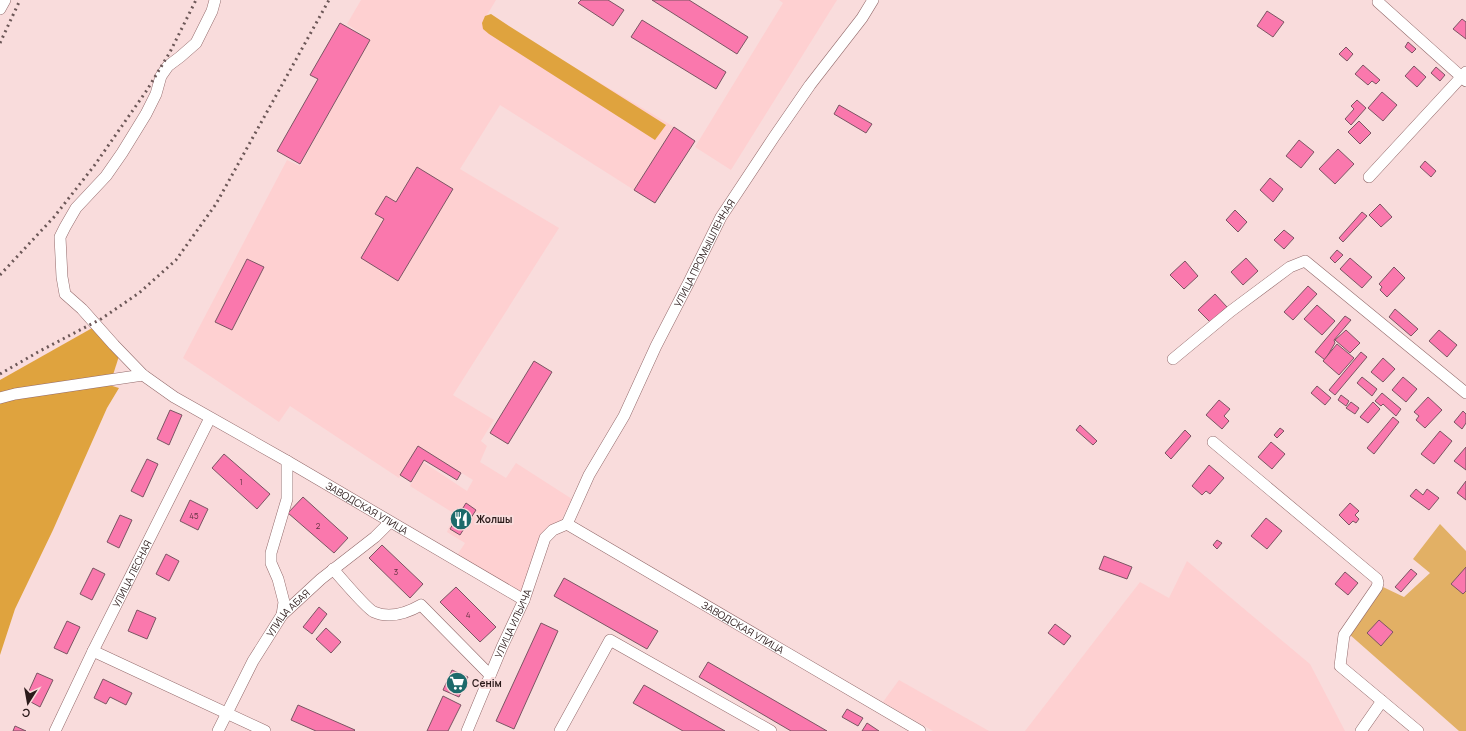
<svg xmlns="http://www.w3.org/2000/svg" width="1466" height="731" font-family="Manrope,sans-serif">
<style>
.built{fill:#fed0d1}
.green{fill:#e2b065}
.forest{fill:#dfa33e}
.building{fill:#fa78ad;stroke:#7b5563}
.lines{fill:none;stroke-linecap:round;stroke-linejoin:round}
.minor-casing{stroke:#936a6b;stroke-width:12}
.minor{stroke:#fff;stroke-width:11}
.rail{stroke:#6c5757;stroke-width:3;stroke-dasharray:2 4;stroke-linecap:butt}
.labels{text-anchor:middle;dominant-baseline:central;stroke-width:4;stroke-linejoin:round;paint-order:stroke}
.number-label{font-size:8px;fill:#603240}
.street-label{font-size:10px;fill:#2c1b1b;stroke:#f9dcdc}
.poi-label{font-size:10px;font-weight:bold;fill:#2c1b1b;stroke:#f9dcdc;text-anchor:start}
</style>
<rect width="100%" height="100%" fill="#f9dcdc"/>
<g class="built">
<path d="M361,0h135l-9,15 187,112 -40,63 -134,-85 -40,64 99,59 -106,167 41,25 -13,21 6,5 -7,16 26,16 10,-15 56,36 -11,22 -10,4 -9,11 -18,64 -72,-37 13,-20 -18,-11 8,-18 -45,-28 13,-24 44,29 6,-11 -55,-34 -19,32 -109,-72 -11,16 -96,-64 104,-198 13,6 70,-126 -23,-16z"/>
<path d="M779,0h58l-106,170 -36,-23 88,-144z"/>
<path d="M1187,561l123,103 35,67h-320l115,-149 29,16z"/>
<path d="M899,680l90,51h-56l-50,-29z"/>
</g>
<path class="green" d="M1440,524l26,27v180h-7l-110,-97 34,-47 21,10 26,-24 -17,-14z"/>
<g class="forest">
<path d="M491,14l18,12 157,99 -11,15 -166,-106 -6,-5 -1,-6 3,-7z"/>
<path d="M94,327l25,29 -6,19 -113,19v-14z"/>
<path d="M109,385l10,3 -12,20 -54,122 -38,79 -15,46v-254z"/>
</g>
<g class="building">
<path d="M581,0h27l16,10 -11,16 -35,-23z"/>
<path d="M652,0h37l59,37 -11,17z"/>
<path d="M1267,11l17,11 -11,15 -16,-11z"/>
<path d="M1462,19l4,3v17l-13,-10z"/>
<path d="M642,20l84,52 -10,17 -85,-52z"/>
<path d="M340,23l30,17 -70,124 -23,-13 41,-72 -8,-4z"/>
<path d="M1408,42l8,7 -4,4 -7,-6z"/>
<path d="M1346,47l7,7 -6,7 -8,-7z"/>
<path d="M1363,65l17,15 -4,4 -4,-3 -4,4 -13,-11z"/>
<path d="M1414,66l12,11 -9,10 -12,-11z"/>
<path d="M1436,67l9,8 -5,6 -9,-8z"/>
<path d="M1382,92l15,13 -14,16 -15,-13z"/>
<path d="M1357,100l9,8 -15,17 -6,-6 9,-10 -3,-3z"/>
<path d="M839,105l33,19 -6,9 -32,-19z"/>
<path d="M1359,121l12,12 -11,11 -12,-12z"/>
<path d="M674,127l21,14 -40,62 -21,-13z"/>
<path d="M1299,140l15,12 -13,16 -15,-12z"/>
<path d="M1338,149l16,15 -19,20 -16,-15z"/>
<path d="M1425,161l11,10 -5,6 -11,-10z"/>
<path d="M417,167l36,22 -55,92 -37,-23 23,-39 -9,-5 11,-18 10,6z"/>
<path d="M1270,178l13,11 -10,13 -13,-12z"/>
<path d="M1380,204l12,13 -11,10 -12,-12z"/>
<path d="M1235,210l12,12 -9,10 -12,-12z"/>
<path d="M1362,212l5,4 -24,26 -4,-4z"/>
<path d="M1284,230l10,8 -10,11 -10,-9z"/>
<path d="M1337,250l6,5 -8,8 -5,-5z"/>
<path d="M1246,258l12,13 -15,14 -12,-13z"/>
<path d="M1350,258l22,19 -10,11 -22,-19z"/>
<path d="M247,259l17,8 -32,63 -17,-8z"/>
<path d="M1185,261l13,15 -14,13 -14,-14z"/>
<path d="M1394,267l11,11 -18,19 -7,-7 2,-3 -3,-3z"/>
<path d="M1308,286l9,8 -24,26 -9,-8z"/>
<path d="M1215,294l12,13 -17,15 -12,-12z"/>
<path d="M1317,305l18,16 -13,14 -18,-16z"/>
<path d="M1395,309l23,20 -7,7 -22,-19z"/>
<path d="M1345,316l6,4 -17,20 1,3 -10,17 -10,-8z"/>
<path d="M1346,330l14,13 -10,10 -15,-13z"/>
<path d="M1439,330l18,15 -10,12 -18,-16z"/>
<path d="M1337,344l17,14 -15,17 -16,-14z"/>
<path d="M1361,352l6,5 -32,38 -6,-5z"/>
<path d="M1383,358l12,11 -12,13 -12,-10z"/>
<path d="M534,361l18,11 -44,72 -18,-11z"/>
<path d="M1362,377l15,12 -5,7 -15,-13z"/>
<path d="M1403,377l14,12 -11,13 -14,-12z"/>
<path d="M1317,386l14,12 -6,7 -14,-12z"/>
<path d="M1382,393l19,16 -5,7 -13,-12 -2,2 -6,-5z"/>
<path d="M1341,395l8,6 -3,5 -8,-6z"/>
<path d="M1428,397l14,13 -17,18 -9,-8 3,-4 -5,-4z"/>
<path d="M1219,400l11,9 -6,7 5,5 -7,8 -16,-14z"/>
<path d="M1351,402l8,6 -4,6 -9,-6z"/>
<path d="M1373,402l7,7 -12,14 -8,-6z"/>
<path d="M170,410l12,5 -13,30 -12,-6z"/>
<path d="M1463,411l3,3v9l-4,6 -8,-7z"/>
<path d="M1393,417l6,5 -25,32 -7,-6z"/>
<path d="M1080,425l17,16 -4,4 -17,-15z"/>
<path d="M1280,428l4,3 -7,7 -3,-3z"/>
<path d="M1185,430l6,6 -20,23 -6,-6z"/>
<path d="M1440,431l12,10 -18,23 -13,-10z"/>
<path d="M1271,442l14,12 -13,15 -14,-12z"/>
<path d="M418,446l43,27 -4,7 -33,-20 -13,22 -11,-7z"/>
<path d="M1466,447v23l-12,-9z"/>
<path d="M224,454l46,40 -13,15 -45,-41z"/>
<path d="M147,459l11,5 -15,33 -12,-6z"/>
<path d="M1209,465l15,13 -14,16 -4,-3 -4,4 -10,-9z"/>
<path d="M1466,481v19l-9,-7z"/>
<path d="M1416,489l7,6 4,-6 12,9 -10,12 -19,-14z"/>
<path d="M303,497l45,41 -14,15 -46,-40z"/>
<path d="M190,500l18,9 -10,21 -18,-9z"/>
<path d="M466,503l10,7 -16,25 -10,-6z"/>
<path d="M1350,503l9,8 -4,4 4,4 -3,4 -3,-2 -4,4 -10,-10z"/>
<path d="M120,515l12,5 -13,28 -12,-6z"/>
<path d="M1266,518l16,13 -15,18 -16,-13z"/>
<path d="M1217,540l5,3 -5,6 -4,-4z"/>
<path d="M382,545l41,39 -13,14 -41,-40z"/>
<path d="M166,554l13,7 -10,20 -13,-7z"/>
<path d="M1104,556l28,11 -5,12 -28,-10z"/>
<path d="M1466,567v24l-3,3 -12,-10z"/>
<path d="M93,568l12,6 -13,26 -12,-6z"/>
<path d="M1411,569l6,5 -16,18 -6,-5z"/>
<path d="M1345,572l13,11 -10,12 -13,-11z"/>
<path d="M564,578l94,53 -11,18 -93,-53z"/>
<path d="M456,587l40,40 -16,15 -40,-40z"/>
<path d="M319,607l8,7 -15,20 -9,-7z"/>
<path d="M137,610l19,8 -9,21 -19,-8z"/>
<path d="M1379,620l14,12 -12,14 -14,-13z"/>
<path d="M67,621l13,6 -13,27 -13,-6z"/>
<path d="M541,623l17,8 -44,98 -18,-8z"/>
<path d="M1055,624l16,12 -7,9 -16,-12z"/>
<path d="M326,628l15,14 -10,11 -15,-14z"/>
<path d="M708,662l119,69h-36l-92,-54z"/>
<path d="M452,670l16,7 -9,20 -16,-7z"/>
<path d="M37,673l16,7 -13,27 -11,-6 3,-6 -4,-2z"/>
<path d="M103,679l29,14 -6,12 -16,-8 -4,7 -12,-6z"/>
<path d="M644,685l81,46h-42l-50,-28z"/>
<path d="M443,696l18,9 -13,26h-21z"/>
<path d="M298,705l57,25 -1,1h-38l-25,-11z"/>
<path d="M847,709l16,9 -5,8 -16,-9z"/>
<path d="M867,723l12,8h-17z"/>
<path d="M15,726l11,5h-13z"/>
</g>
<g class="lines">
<g class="minor-casing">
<g id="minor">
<path id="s1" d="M215,0l-3,11 -16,32 -16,14 -12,9 -7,10 -5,18 -10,20 -24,39 -16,23 -30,32 -11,19 -5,10 2,40 3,17 17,15 32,36 29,30 31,22 113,64 237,139"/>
<path d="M1378,2l88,79"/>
<path d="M0,9l5,-9"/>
<path d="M1369,177l97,-105"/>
<path d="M1173,359l58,-48 59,-44 15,-6 161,132"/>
<path d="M0,398l15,-4 128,-19"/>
<path d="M1213,442l164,137 1,4 -1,4 -33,48 -4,31 78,65"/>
<path id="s2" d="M567,524l22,-49 35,-59 32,-70 33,-64 32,-65 53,-80 36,-52 52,-67 11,-18"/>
<path id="s3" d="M567,524l353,207"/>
<path d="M333,569c7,8 34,40 41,43 16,7 33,1 47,-7l69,70"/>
<path d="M282,615l2,-13 -6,-23 -7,-16v-10l16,-54v-38"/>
<path d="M93,651l172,80"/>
<path id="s4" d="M55,731l38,-80 117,-233"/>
<path id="s5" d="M218,731l35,-70 29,-46 39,-36 54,-42 15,-15"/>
<path id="s6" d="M467,731l35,-84 22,-47 21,-62 8,-8 14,-6"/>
<path d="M560,731l50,-91 161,91"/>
<path d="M1361,731l21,-30"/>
</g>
</g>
<use href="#minor" class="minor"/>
<g class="rail">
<path d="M0,43l20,-43"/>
<path d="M0,275l54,-58 40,-51 53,-76 23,-38 26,-52"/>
<path d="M0,374l38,-22 63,-33 38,-26 37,-33 40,-56 113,-204"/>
</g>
</g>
<defs>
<g id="restaurant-disc" transform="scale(1.15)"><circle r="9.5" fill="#1d6a6b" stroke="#f9dcdc"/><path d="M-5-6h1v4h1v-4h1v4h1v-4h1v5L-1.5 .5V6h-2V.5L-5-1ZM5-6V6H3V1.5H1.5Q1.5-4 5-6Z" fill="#fff"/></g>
<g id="supermarket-disc" transform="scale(1.15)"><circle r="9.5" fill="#1d6a6b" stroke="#f9dcdc"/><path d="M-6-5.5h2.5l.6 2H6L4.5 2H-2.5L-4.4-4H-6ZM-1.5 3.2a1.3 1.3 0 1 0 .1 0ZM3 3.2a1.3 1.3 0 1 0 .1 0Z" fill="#fff"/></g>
</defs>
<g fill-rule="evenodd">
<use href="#restaurant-disc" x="461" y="519"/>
<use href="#supermarket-disc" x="457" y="683"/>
</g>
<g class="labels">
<g class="number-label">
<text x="241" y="481">1</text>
<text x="194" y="515">45</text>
<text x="318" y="525">2</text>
<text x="396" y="571">3</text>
<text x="468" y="614">4</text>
</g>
<g class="street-label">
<text stroke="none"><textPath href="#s2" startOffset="304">УЛИЦА ПРОМЫШЛЕННАЯ</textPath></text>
<text stroke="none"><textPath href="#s1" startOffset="718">ЗАВОДСКАЯ УЛИЦА</textPath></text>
<text stroke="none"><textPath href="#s4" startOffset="175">УЛИЦА ЛЕСНАЯ</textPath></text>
<text stroke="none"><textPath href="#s5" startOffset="138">УЛИЦА АБАЯ</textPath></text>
<text stroke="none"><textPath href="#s6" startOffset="117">УЛИЦА ИЛЬИЧА</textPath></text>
<text stroke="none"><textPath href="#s3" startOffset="204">ЗАВОДСКАЯ УЛИЦА</textPath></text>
</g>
<g class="poi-label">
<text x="476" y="519">Жолшы</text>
<text x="472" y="683">Сенiм</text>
</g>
</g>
<g transform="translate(28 703) rotate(191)" stroke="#f9dcdc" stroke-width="3" paint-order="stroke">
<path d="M0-3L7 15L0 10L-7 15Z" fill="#2c1b1b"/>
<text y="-6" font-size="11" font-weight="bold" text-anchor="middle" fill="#2c1b1b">С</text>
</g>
</svg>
